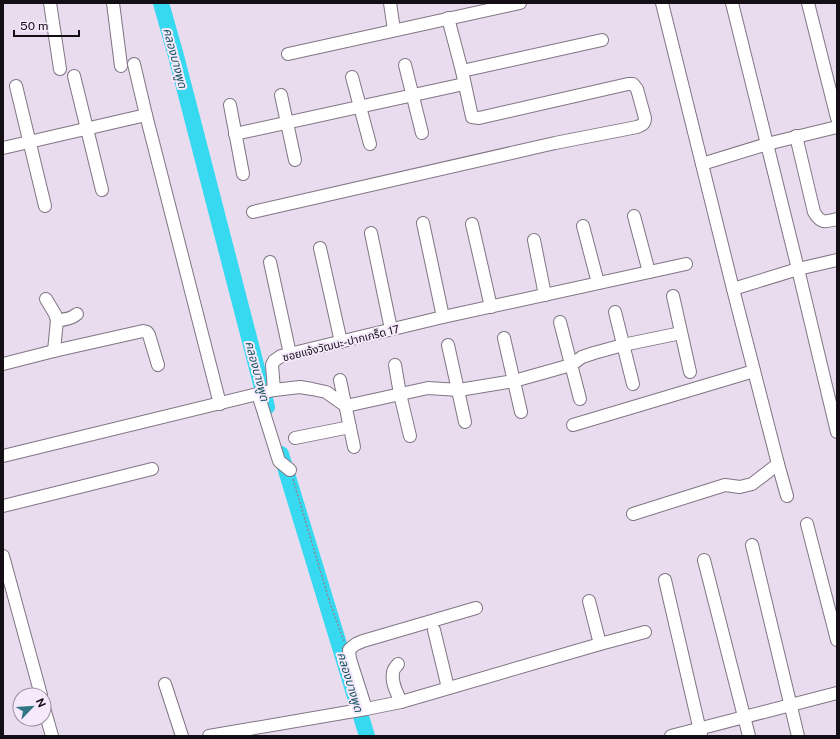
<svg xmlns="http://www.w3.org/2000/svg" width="840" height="739" font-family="'Public Sans','Noto Sans Thai',sans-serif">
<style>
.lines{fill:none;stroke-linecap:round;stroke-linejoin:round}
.river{stroke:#36d9ef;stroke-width:16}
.minor-casing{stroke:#807584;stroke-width:14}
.path{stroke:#8f8693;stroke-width:1.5;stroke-dasharray:2 2;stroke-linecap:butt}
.minor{stroke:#fff;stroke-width:12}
.labels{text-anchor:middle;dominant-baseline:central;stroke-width:4;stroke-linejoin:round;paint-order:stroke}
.street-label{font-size:11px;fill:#130f15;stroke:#f6e9fb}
.water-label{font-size:12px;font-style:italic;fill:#15555f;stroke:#f6e9fb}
</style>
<rect width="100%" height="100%" fill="#e8dcee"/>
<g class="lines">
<g class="river">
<path d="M161,3l15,53 91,351"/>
<path d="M281,454l86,282"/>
</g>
<g class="minor-casing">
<g id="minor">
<path d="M50,3l10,66"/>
<path d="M113,3l8,63"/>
<path d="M390,3l4,27"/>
<path d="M662,3l71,286 45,175 9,32"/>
<path d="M732,3l66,266 39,163"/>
<path d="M808,3l29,115"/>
<path d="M288,54l232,-51"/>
<path d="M134,64l12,51 74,289"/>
<path d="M405,65l17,68"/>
<path d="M462,71l140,-31"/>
<path d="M74,76l28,114"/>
<path d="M352,77l18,67"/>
<path d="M16,86l29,120"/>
<path d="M281,95l14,65"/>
<path d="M230,105l13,69"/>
<path d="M235,134l229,-50"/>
<path d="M796,136l18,76c7,12 11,10 23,7"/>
<path d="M3,148l143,-33"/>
<path d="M702,164l65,-20 70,-17"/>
<path d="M253,212l302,-69 82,-16c5,-2 8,-3 8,-9l-8,-29 -4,-5h-5l-149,34 -7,-1 -10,-46 -14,-53"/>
<path d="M634,216l15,56"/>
<path d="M423,223l20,94"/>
<path d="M472,224l19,83"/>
<path d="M583,226l15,57"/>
<path d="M371,233l20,96"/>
<path d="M534,240l11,55"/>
<path d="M320,248l21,94"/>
<path d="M270,262l20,92"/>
<path d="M733,289l65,-20 39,-9"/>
<path d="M673,296l17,76"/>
<path d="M46,299l9,15 2,6 -3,31"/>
<path d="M615,312l18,72"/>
<path d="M57,320c8,0 14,-1 20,-6"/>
<path d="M560,322l20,77"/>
<path d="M504,338l17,74"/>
<path d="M448,345l17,77"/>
<path d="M3,364l51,-13 89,-20 4,1 2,3 9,30"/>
<path d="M395,365l5,29 10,42"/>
<path d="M340,380l14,67"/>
<path d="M274,390l26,-3 12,2 14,3 20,14 82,-18 31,2 55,-9 57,-16 11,-8 12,-4 29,-8 58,-12"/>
<path d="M258,394l21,67 11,9"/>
<path d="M573,425l181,-54"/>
<path d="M295,438l55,-11"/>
<path d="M3,456l271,-66 -2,-25 2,-4 7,-5 162,-39 243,-53"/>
<path d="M3,506l149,-37"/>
<path d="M633,514l92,-29 15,2 12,-3 26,-20"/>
<path d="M807,524l30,116"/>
<path d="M752,545l46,191"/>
<path d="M3,556l38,139"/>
<path d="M704,560l45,176"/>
<path d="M665,580l36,155"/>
<path d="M589,601l11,43"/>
<path d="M434,630l14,58"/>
<path d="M398,664c-2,3 -5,5 -5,9 -2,10 4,20 8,29"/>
<path d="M165,684l17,52"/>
<path d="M44,708l8,28"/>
<path d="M366,709l-16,-50 -1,-9 3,-3 4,-3 7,-3 113,-33"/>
<path d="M209,736l157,-27 35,-7 199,-58 45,-12"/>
<path d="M671,736l166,-43"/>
</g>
</g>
<path class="path" d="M293,479l37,124 14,38"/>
<use href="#minor" class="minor"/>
</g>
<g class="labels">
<g class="street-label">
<text transform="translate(341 343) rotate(-14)">ซอยแจ้งวัฒนะ-ปากเกร็ด 17</text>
</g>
<g class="water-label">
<text transform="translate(175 58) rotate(75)">คลองบางพูด</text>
<text transform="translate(257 371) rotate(75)">คลองบางพูด</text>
<text transform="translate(350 682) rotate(73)">คลองบางพูด</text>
</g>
</g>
<rect width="840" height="739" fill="none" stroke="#130f15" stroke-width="8"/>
<g transform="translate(32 707) rotate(65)"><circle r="19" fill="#f6e9fb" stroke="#9b929f"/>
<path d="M0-3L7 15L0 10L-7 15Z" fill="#317684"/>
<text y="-6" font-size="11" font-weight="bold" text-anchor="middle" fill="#130f15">N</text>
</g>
<path d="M14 30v6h65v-6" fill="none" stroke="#130f15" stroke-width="2"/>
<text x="20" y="30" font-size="12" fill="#130f15" stroke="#f6e9fb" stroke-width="3" paint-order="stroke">50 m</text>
</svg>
